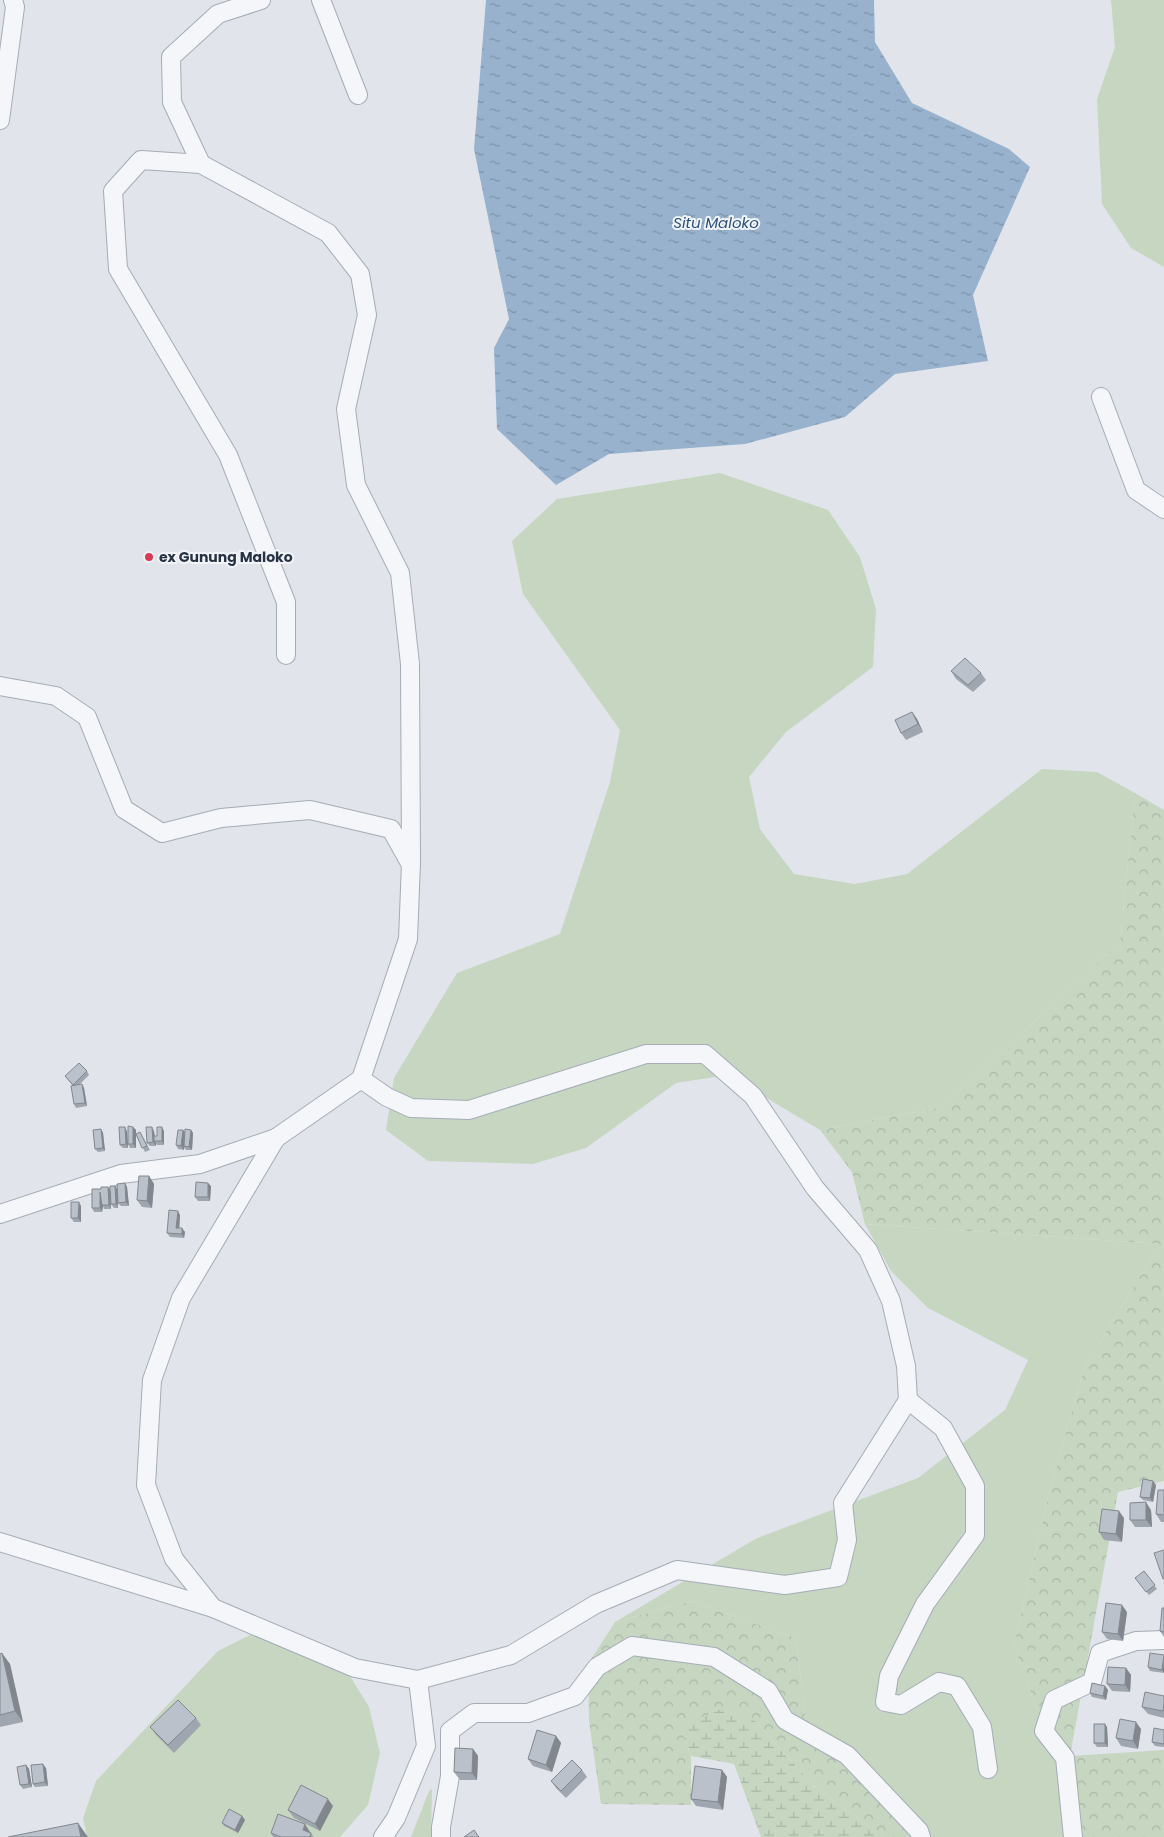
<svg xmlns="http://www.w3.org/2000/svg" width="1164" height="1837" font-family="Poppins,sans-serif">
<style>
.grass{fill:#c6d6c1}
.forest{fill:url(#forest-crowns)}
.wetland{fill:url(#wetland-marsh)}
.water{fill:url(#water-ripples)}
.lines{fill:none;stroke-linecap:round;stroke-linejoin:round}
.minor-casing{stroke:#a5acb6;stroke-width:20}
.minor{stroke:#f4f6f9;stroke-width:18}
.wall{fill:#a0a6af}
.shaded-wall{fill:#82878e}
.building{fill:#bac1cb;stroke:#82878e}
.poi-dot{fill:#dc3a51;stroke:#f1f4f8;stroke-width:2}
.labels{text-anchor:middle;dominant-baseline:central;stroke-width:4;stroke-linejoin:round;paint-order:stroke}
.poi-label{font-size:14px;font-weight:bold;fill:#273245;stroke:#f1f4f8;text-anchor:start}
.water-label{font-size:15px;font-style:italic;fill:#2d507d;stroke:#f1f4f8}
</style>
<defs>
<pattern id="forest-crowns" width="20" height="18" patternUnits="userSpaceOnUse" patternTransform="scale(1.25)"><rect width="20" height="18" fill="#c6d6c1"/><path d="M2 6a3 3 0 1 1 6 0M12 15a3 3 0 1 1 6 0" fill="none" stroke="#aab8a7"/></pattern>
<pattern id="wetland-marsh" width="20" height="14" patternUnits="userSpaceOnUse" patternTransform="scale(1.25)"><rect width="20" height="14" fill="#c6d6c1"/><path d="M1 5h8M5 5V1M11 12h8M15 12V8" fill="none" stroke="#aab8a7"/></pattern>
<pattern id="water-ripples" width="26" height="14" patternUnits="userSpaceOnUse" patternTransform="scale(1.25)"><rect width="26" height="14" fill="#98b2ce"/><path d="M2 4q2-2 4 0t4 0M15 11q2-2 4 0t4 0" fill="none" stroke="#7c91a9"/></pattern>
</defs>
<rect width="100%" height="100%" fill="#e1e5eb"/>
<g class="grass">
<path d="M1111,0h53v267l-33,-19 -29,-44 -5,-105 18,-52z"/>
<path d="M720,473l108,37 32,47 16,52 -3,58 -87,65 -37,45 11,52 34,45 61,10 52,-10 135,-105 55,3 38,21 -15,149 -178,165 -122,23 -92,-55 -52,8 -90,65 -53,16 -105,-3 -42,-31 8,-52 63,-105 103,-39 50,-152 10,-52 -97,-136 -11,-53 45,-42z"/>
<path d="M865,1224l295,20 -76,124 -35,126 -35,151 47,135 12,57h-155l-1,-13 -112,-108 -9,-78 -105,-37 -76,21 142,-84 161,-60 87,-68 23,-50 -100,-52 -37,-37z"/>
<path d="M254,1633l88,30 27,44 11,46 -12,52 -28,32h-253l-4,-19 13,-37 122,-130z"/>
<path d="M432,1789l-1,48h-20l18,-46z"/>
</g>
<g class="forest">
<path d="M1135,793l29,17v671l-46,11 -48,264 94,-6v87h-91l-12,-57 -47,-135 35,-151 35,-126 76,-124 -295,-20 -13,-52 -32,-42 122,-23 178,-165z"/>
<path d="M691,1601l105,37 9,78 112,108 1,13h-35l-68,-50 -60,-66 -75,5 11,30v49l-90,-1 -12,-83 -1,-57 27,-42z"/>
</g>
<path class="wetland" d="M724,1708l31,13 60,66 68,50h-122l-27,-73 -43,-8 -11,-30z"/>
<path class="water" d="M486,0h388l1,42 37,61 97,46 21,18 -57,128 15,66 -93,13 -50,43 -100,27 -136,10 -53,31 -59,-56 -3,-81 15,-29 -35,-170z"/>
<g class="lines">
<g class="minor-casing">
<g id="minor">
<path d="M321,0l37,95"/>
<path d="M0,120l15,-113 -2,-7"/>
<path d="M201,164l-29,-62 -1,-45 47,-43 43,-14"/>
<path d="M1101,397l35,93 28,19"/>
<path d="M0,686l56,10 31,21 37,92 38,24 59,-15 89,-8 81,19 19,34"/>
<path d="M0,1214l121,-40 79,-10 76,-26 85,-59 47,-140 3,-76 -1,-199 -10,-91 -44,-88 -10,-76 21,-94 -7,-41 -32,-41 -127,-69 -60,-4 -28,31 5,78 110,186 58,147v53"/>
<path d="M908,1400l35,28 32,58v49l-50,69 -36,72 -4,26 16,3 38,-23 18,4 25,41 6,42"/>
<path d="M0,1542l213,66 142,60 63,12 93,-25 85,-51 81,-34 108,15 53,-8 9,-37 -4,-37 65,-103 -2,-34 -15,-65 -23,-51 -53,-62 -62,-92 -48,-42h-59l-177,56 -58,-2 -24,-11 -26,-18"/>
<path d="M213,1608l-39,-49 -28,-74 6,-105 29,-82 95,-160"/>
<path d="M383,1837l13,-19 30,-72 -8,-66"/>
<path d="M441,1837v-10l9,-51v-45l24,-18h54l47,-17 22,-29 35,-21 82,11 54,34 17,29 62,35 72,76 2,6"/>
<path d="M1073,1837l-8,-79 -21,-27 10,-31 38,-18 8,-29 36,-12 28,-1"/>
</g>
</g>
<use href="#minor" class="minor"/>
</g>
<g class="wall">
<path d="M951,671l30,2 5,7 -13,12 -17,-13z"/>
<path d="M912,712l5,7 6,13 -17,8 -5,-7z"/>
<path d="M87,1071l2,4 -10,10 3,-1 2,4 3,18 -11,2 -2,-4 -1,-18 -8,-10z"/>
<path d="M133,1127l3,3v4l4,-2 10,18 -5,2 -9,-17v13h-6l-2,-4v4h-5l-3,-3 7,-14 1,11z"/>
<path d="M101,1129l2,4 2,18 -7,1 -3,-3z"/>
<path d="M183,1130l2,3 6,-3 2,3 -1,17h-6l-2,-3v3l-6,-1 -2,-4z"/>
<path d="M154,1131l1,5h2l7,-5v14h-7l-1,-2v3h-6l-3,-3z"/>
<path d="M149,1176l5,8 -2,24 -10,-1 -5,-7z"/>
<path d="M125,1183l2,4 2,19h-8l-3,-3v-6v11h-4l-3,-4 4,-18 2,3z"/>
<path d="M211,1186l-1,15h-12l-3,-4z"/>
<path d="M108,1187l2,3 1,19h-7l-1,-3 -1,6h-8l-2,-4 9,-19z"/>
<path d="M81,1206v16h-7l-3,-4z"/>
<path d="M180,1215l-1,13 6,4 -1,6 -14,-1 -3,-4z"/>
<path d="M1156,1485l-3,17 -10,-2 -3,-3z"/>
<path d="M1164,1490v32h-3l-5,-8z"/>
<path d="M1151,1510l1,17h-17l-5,-7z"/>
<path d="M1124,1518l-2,24 -18,-2 -5,-8z"/>
<path d="M1144,1571l13,18 -8,6 -14,-17z"/>
<path d="M1164,1608v29l-4,-6z"/>
<path d="M1127,1612l-4,29 -16,-2 -5,-7z"/>
<path d="M0,1654l10,10 13,58 -23,5z"/>
<path d="M1164,1655v18l-14,-2 -2,-4z"/>
<path d="M1126,1668l5,7 -1,17 -18,-1 -5,-7z"/>
<path d="M1105,1686l3,4 -2,10 -14,-3 -2,-4z"/>
<path d="M1164,1696v22l-16,-4 -6,-7z"/>
<path d="M196,1718l5,7 -27,28 -18,-18 -6,-8z"/>
<path d="M1107,1727l1,20h-11l-3,-4z"/>
<path d="M1141,1729l-3,20 -17,-3 -5,-8z"/>
<path d="M1164,1730v17l-9,-1 -3,-4z"/>
<path d="M556,1736l5,7 -9,29 -19,-6 -5,-7z"/>
<path d="M473,1749l5,7 -1,24h-17l-6,-8z"/>
<path d="M26,1765l3,4 3,18 -9,2 -3,-4z"/>
<path d="M46,1768l2,18 -13,1 -2,-3z"/>
<path d="M582,1770l5,7 -21,21 -10,-10 -5,-7z"/>
<path d="M722,1770l5,7 -4,33 -27,-4 -5,-7z"/>
<path d="M333,1806l-13,25 -26,-13 -6,-8z"/>
<path d="M242,1816l3,4 -7,13 -14,-7 -2,-3z"/>
<path d="M310,1832l4,5h-41l-2,-4z"/>
</g>
<g class="shaded-wall">
<path d="M912,712l5,7 6,13 -5,-8z"/>
<path d="M82,1084l2,4 3,18 -2,-3z"/>
<path d="M125,1127l2,4 1,17 -2,-4z"/>
<path d="M133,1127l3,3v18l-3,-4z"/>
<path d="M152,1127l2,4 1,10h-1l2,2v3l-3,-4z"/>
<path d="M162,1127l2,4v14l-2,-4z"/>
<path d="M101,1129l2,4 2,18 -2,-3z"/>
<path d="M183,1130l3,4 -2,16 -3,-4z"/>
<path d="M191,1130l2,3 -1,17 -3,-3z"/>
<path d="M149,1176l5,8 -2,24 -5,-7z"/>
<path d="M125,1183l2,4 2,19 -3,-4z"/>
<path d="M208,1183l3,3 -1,15 -2,-4z"/>
<path d="M115,1186l2,3 1,19 -2,-4z"/>
<path d="M108,1187l2,3 1,19 -2,-4z"/>
<path d="M100,1192l2,13 1,1 -1,6 -2,-4z"/>
<path d="M79,1202l2,4v16l-3,-4z"/>
<path d="M178,1211l2,4 -1,17 -3,-4z"/>
<path d="M182,1228l3,4 -1,6 -2,-4z"/>
<path d="M1153,1481l3,4 -3,17 -3,-4z"/>
<path d="M1146,1502l5,8 1,17 -6,-7z"/>
<path d="M1119,1511l5,7 -2,24 -6,-8z"/>
<path d="M1122,1605l5,7 -4,29 -5,-7z"/>
<path d="M2,1653l8,11 13,58 -8,-11z"/>
<path d="M1164,1659v14l-2,-3z"/>
<path d="M1126,1668l5,7 -1,17 -5,-7z"/>
<path d="M1105,1686l3,4 -2,10 -3,-4z"/>
<path d="M1136,1722l5,7 -3,20 -5,-8z"/>
<path d="M1105,1724l2,3 1,20 -3,-4z"/>
<path d="M556,1736l5,7 -9,29 -6,-7z"/>
<path d="M473,1749l5,7 -1,24 -5,-7z"/>
<path d="M43,1764l3,4 2,18 -3,-4z"/>
<path d="M26,1765l3,4 3,18 -3,-3z"/>
<path d="M722,1770l5,7 -4,33 -5,-8z"/>
<path d="M328,1799l5,7 -13,25 -5,-7z"/>
<path d="M242,1816l3,4 -7,13 -3,-3z"/>
<path d="M78,1823l10,14h-7z"/>
<path d="M305,1824l5,8 -2,5 -5,-7z"/>
</g>
<g class="building">
<path d="M965,658l16,15 -13,12 -17,-14z"/>
<path d="M912,712l6,12 -17,9 -6,-13z"/>
<path d="M79,1063l8,8 -14,14 -8,-9z"/>
<path d="M82,1084l3,19 -11,1 -3,-18z"/>
<path d="M128,1126l5,1v17h-5z"/>
<path d="M119,1127h6l1,17 -6,1z"/>
<path d="M146,1127h6l1,15 -6,1z"/>
<path d="M157,1127h5v14h-8v-5h3z"/>
<path d="M101,1129l2,19 -8,1 -2,-19z"/>
<path d="M185,1129l6,1 -2,17 -5,-1z"/>
<path d="M178,1130h5l-2,16 -5,-1z"/>
<path d="M140,1132l7,14 -5,2 -6,-14z"/>
<path d="M139,1176h10l-2,25 -10,-1z"/>
<path d="M196,1182l12,1v14h-13z"/>
<path d="M125,1183l1,19 -8,1 -1,-19z"/>
<path d="M110,1186h5l1,18h-5z"/>
<path d="M101,1187h7l1,18h-7l-2,-13v16h-8v-19h9z"/>
<path d="M71,1202h8l-1,16h-7z"/>
<path d="M169,1210l9,1 -2,17h6v6l-15,-1z"/>
<path d="M1143,1479l10,2 -3,17 -10,-1z"/>
<path d="M1158,1490h6v25l-8,-1z"/>
<path d="M1146,1502v18h-16v-17z"/>
<path d="M1102,1509l17,2 -3,23 -17,-2z"/>
<path d="M1164,1550v29h-1l-9,-26z"/>
<path d="M1144,1571l11,14 -9,7 -11,-14z"/>
<path d="M1106,1603l16,2 -4,29 -16,-2z"/>
<path d="M1162,1608h2v24l-4,-1z"/>
<path d="M2,1653l13,58 -15,4v-61z"/>
<path d="M1150,1653l14,2 -2,15 -14,-3z"/>
<path d="M1108,1667l18,1 -1,17 -18,-1z"/>
<path d="M1092,1683l13,3 -2,10 -13,-3z"/>
<path d="M1145,1692l19,4v8l-1,7 -21,-4z"/>
<path d="M178,1700l18,18 -28,27 -18,-18z"/>
<path d="M1120,1719l16,3 -3,19 -17,-3z"/>
<rect x="1094" y="1724" width="11" height="19"/>
<path d="M1154,1728l10,2v14l-12,-2z"/>
<path d="M537,1730l19,6 -10,29 -18,-6z"/>
<path d="M455,1748l18,1 -1,24 -18,-1z"/>
<path d="M572,1760l10,10 -21,21 -10,-10z"/>
<path d="M43,1764l2,18 -12,2 -2,-19z"/>
<path d="M26,1765l3,19 -9,1 -3,-18z"/>
<path d="M695,1766l27,4 -4,32 -27,-3z"/>
<path d="M301,1785l27,14 -13,25 -27,-14z"/>
<path d="M229,1809l13,7 -7,14 -13,-7z"/>
<path d="M278,1814l27,10 -2,6 8,3 -1,4h-29l-10,-4z"/>
<path d="M78,1823l3,14h-73z"/>
<path d="M474,1830l5,7h-15z"/>
</g>
<circle class="poi-dot" cx="149" cy="557" r="5"/>
<g class="labels">
<g class="poi-label">
<text x="159" y="557">ex Gunung Maloko</text>
</g>
<g class="water-label">
<text x="716" y="222">Situ Maloko</text>
</g>
</g>
</svg>
